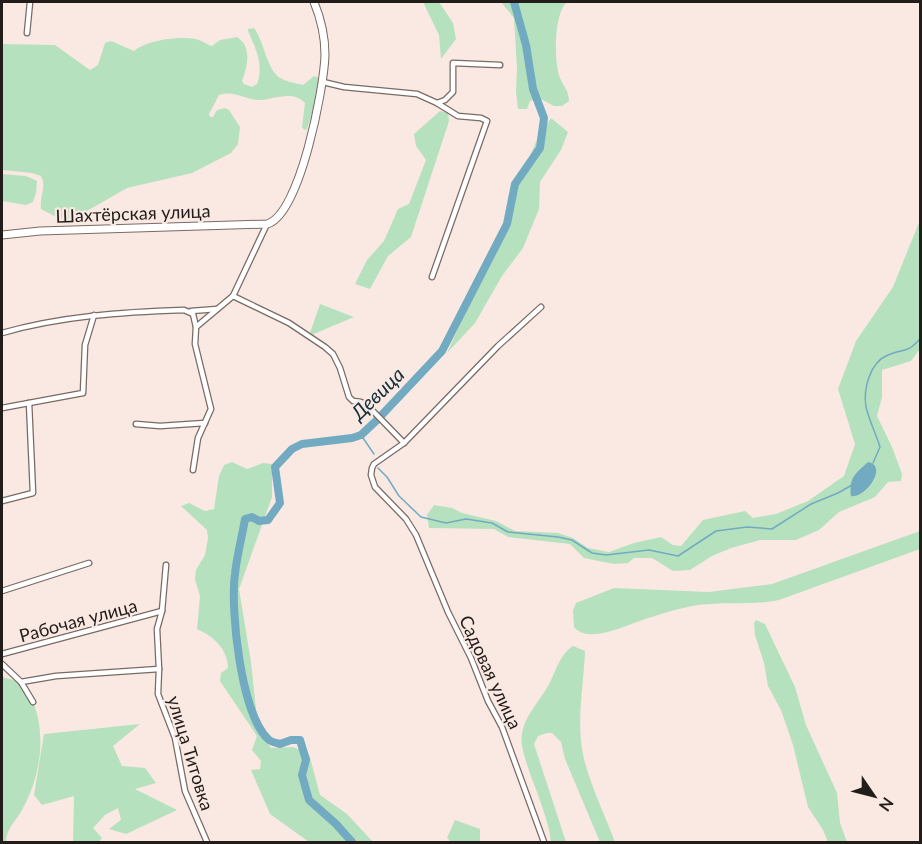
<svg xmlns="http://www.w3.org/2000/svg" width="922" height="844" font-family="Lato,sans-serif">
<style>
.green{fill:#b6e1be}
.water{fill:#72abc1}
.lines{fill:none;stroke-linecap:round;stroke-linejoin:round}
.stream{stroke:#72abc1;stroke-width:1.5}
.river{stroke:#72abc1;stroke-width:8}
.street-casing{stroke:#796a64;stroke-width:7}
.secondary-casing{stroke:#796a64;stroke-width:9}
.street{stroke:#fff;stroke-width:4.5}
.secondary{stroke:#fff;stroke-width:7}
.labels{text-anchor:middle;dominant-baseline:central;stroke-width:4.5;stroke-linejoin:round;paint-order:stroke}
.street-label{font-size:18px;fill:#221c1a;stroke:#fae9e2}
.water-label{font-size:20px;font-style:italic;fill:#14303a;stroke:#fae9e2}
</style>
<rect width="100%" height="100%" fill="#fae9e2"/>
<g class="green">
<path d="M423,2h16l14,21 3,16 -15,20 -2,-24z"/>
<path d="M501,2h66c-13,12 -13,56 -8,73 3,10 10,15 10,26l-7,5h-8l-15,-8 -9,3 -3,8h-9l-2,-17 1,-24 -3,-50z"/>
<path d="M254,28c10,13 13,42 26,50 7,4 16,5 23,7l11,-9 5,2 -3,24 -9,27 -3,1 -2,-3 3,-24c-13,-14 -31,-3 -47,-3 -14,-1 -25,-10 -39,-5l-10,19 1,3h3l4,-7 8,-2 4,2 11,17 -2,17 -7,9 -39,20 -65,15 -54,31h-13l-19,-10c-2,-12 6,-22 0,-33l-9,-3 -30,-3v-126l53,1 35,25 8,-5 7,-22 6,-2 23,10c13,-11 48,-16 65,-11 4,1 8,5 13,6l8,-6 17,-3c15,10 11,28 5,44l2,3 8,3 5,-3c7,-19 -1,-35 -9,-53v-2z"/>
<path d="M440,111l8,2 1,8 -38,116 -23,19 -18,33 -15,-5 12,-24 17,-19 14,-32 11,-5 17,-44 -10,-14 -2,-12z"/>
<path d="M551,118l17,14 -7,18 -21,32 -1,27 -16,39 -21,28 -27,47 -28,30 65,-143 8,-30 18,-43z"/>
<path d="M2,174l24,2 11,5 -1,12 -3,9 -7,3 -24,-4z"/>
<path d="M920,220v129l-9,12 -29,9v27l-5,19 15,31 10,27 -1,7 -13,1 -13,15 -36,15 -20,18 -23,10h-36l-29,8 -19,8 -22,14 -17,1 -21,-13h-18l-6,5 -14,1 -30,-6 -14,-14 -62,-7 -14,-8 -65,-1 -2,-13 7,-10 18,3 10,5 34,8 19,10 43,2 15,5 15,10 21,4 25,-9 27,-6 12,8 8,1 22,-26 42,-9 8,7 23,-4 32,-13 36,-25 11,-32 -17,-55 18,-48 37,-54z"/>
<path d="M320,304l34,13 -45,19z"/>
<path d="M232,462l15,7 16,-6 9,1v33l-33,92 12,73 7,66 13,20 22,-1 16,7 11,41 27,19 26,28h-64l-39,-28 -19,-44 9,-1 1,-8 -9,-11 5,-14 -37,-55 1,-8 7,-5c0,-19 -15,-32 -31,-39l3,-33 -5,-17 1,-9 9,-15 3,-17 -1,-8 -26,-24 8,-3 16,8 9,-2 5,-33 5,-11z"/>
<path d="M920,531v18l-141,51c-23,5 -46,2 -69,4 -20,1 -40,7 -58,13 -20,5 -63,29 -78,10l-1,-17 3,-7 38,-15 95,4 63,-8z"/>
<path d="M756,620l9,4 30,63 11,38 31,68 3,30 7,19h-19l-5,-12 -15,-23 -15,-62 -12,-35 -13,-24 -4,-23 -9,-28 -1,-12z"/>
<path d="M573,646l12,5c-1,30 -7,60 -4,89 2,31 23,72 34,102h-15l-35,-83 -4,-17 -9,-9h-5l-9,3 -4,8 32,98h-15c-4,-33 -22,-63 -29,-96 -4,-24 16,-42 26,-60 8,-14 11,-31 25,-40z"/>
<path d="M2,677l19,5c4,6 9,13 12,20 14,34 7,76 -11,108 -6,11 -16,19 -16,32h-4z"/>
<path d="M140,724l-27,22 9,20 23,2 11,15 -21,6 42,21 -51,24 -17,-5 12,-9 -3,-12 -13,7 -12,13 9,10 -3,4h-26l1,-46 -32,9 -8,-10 10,-61z"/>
<path d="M455,820l25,9v13h-29l-4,-4z"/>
</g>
<path class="water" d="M868,462c21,4 -3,37 -17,34 -2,-19 4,-22 17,-34z"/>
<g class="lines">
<g class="stream">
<path d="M361,435l13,19"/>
<path d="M873,463l7,-16c-4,-13 -11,-27 -14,-40 -3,-18 4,-45 22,-52 18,-8 17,0 32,-16"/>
<path d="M378,468l9,9 12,19 22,21 25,6 20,-4 26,4 16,9 50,5 14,3 20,13 14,2 43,-5 29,6 38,-25 31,-4 25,2 39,-25 27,-11 14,-8"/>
</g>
<path class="river" d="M352,842l-16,-18 -27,-24 -7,-25 4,-15 -6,-20h-9l-11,4c-4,-1 -9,-2 -12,-5 -27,-25 -38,-130 -33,-165 2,-19 7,-37 10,-55l7,-2 7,4 9,-1 12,-17 -5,-36 17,-18 10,-5 50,-6 9,-3 16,-15 65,-69 65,-127 8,-40 25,-36 4,-30 -11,-29 -7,-44 -12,-43"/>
<g class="street-casing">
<g id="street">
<path d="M27,33l3,-31"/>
<path d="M323,82l21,5 73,7 20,9 21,13 23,2 6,3 -55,156"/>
<path d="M437,103l8,-3 8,-8v-29l47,2"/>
<path d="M233,296l56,27 36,24 8,7 7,14 9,29 4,4 8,1 9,6 34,35"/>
<path d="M541,307l-43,39 -94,97 -30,21 -2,4 -1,7 4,12 31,32 10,16 32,77 23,46 17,43 14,26 42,115"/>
<path d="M191,311l26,-2"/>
<path d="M2,333c59,-17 121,-21 182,-23l9,4 3,13"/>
<path d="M2,408l81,-15 2,-48 9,-30"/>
<path d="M136,424l24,2 45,-3"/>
<path d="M193,470l5,-32 13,-29 -16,-65 1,-17 37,-31 34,-72"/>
<path d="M2,501l31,-8 -4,-90"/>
<path d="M166,565l-4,46 -5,18 2,40 -1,25 17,44 10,53 22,51"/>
<path d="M2,591l87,-28"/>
<path d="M2,654l160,-43"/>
<path d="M2,664l19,18 12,20"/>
<path d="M21,682l35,-6 103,-7"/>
</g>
</g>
<g class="secondary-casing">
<path id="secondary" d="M2,235l38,-4 227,-7c33,-9 57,-136 58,-169 0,-19 -4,-36 -11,-53"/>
</g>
<use href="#street" class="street"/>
<use href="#secondary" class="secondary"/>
</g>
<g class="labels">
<g class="street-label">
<text transform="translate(133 213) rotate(-2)">Шахтёрская улица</text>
<text transform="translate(78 620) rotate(-15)">Рабочая улица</text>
<text transform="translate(491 672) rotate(65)">Садовая улица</text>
<text transform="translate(191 753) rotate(73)">улица Титовка</text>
</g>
<g class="water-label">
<text transform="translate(377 393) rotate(-44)">Девица</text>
</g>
</g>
<rect width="922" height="844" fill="none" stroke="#221c1a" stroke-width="6"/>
<g transform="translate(874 796) rotate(125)" stroke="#fae9e2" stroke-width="4.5" paint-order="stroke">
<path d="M0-4.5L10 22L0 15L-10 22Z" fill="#221c1a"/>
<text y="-9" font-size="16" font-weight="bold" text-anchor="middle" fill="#221c1a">N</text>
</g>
</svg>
